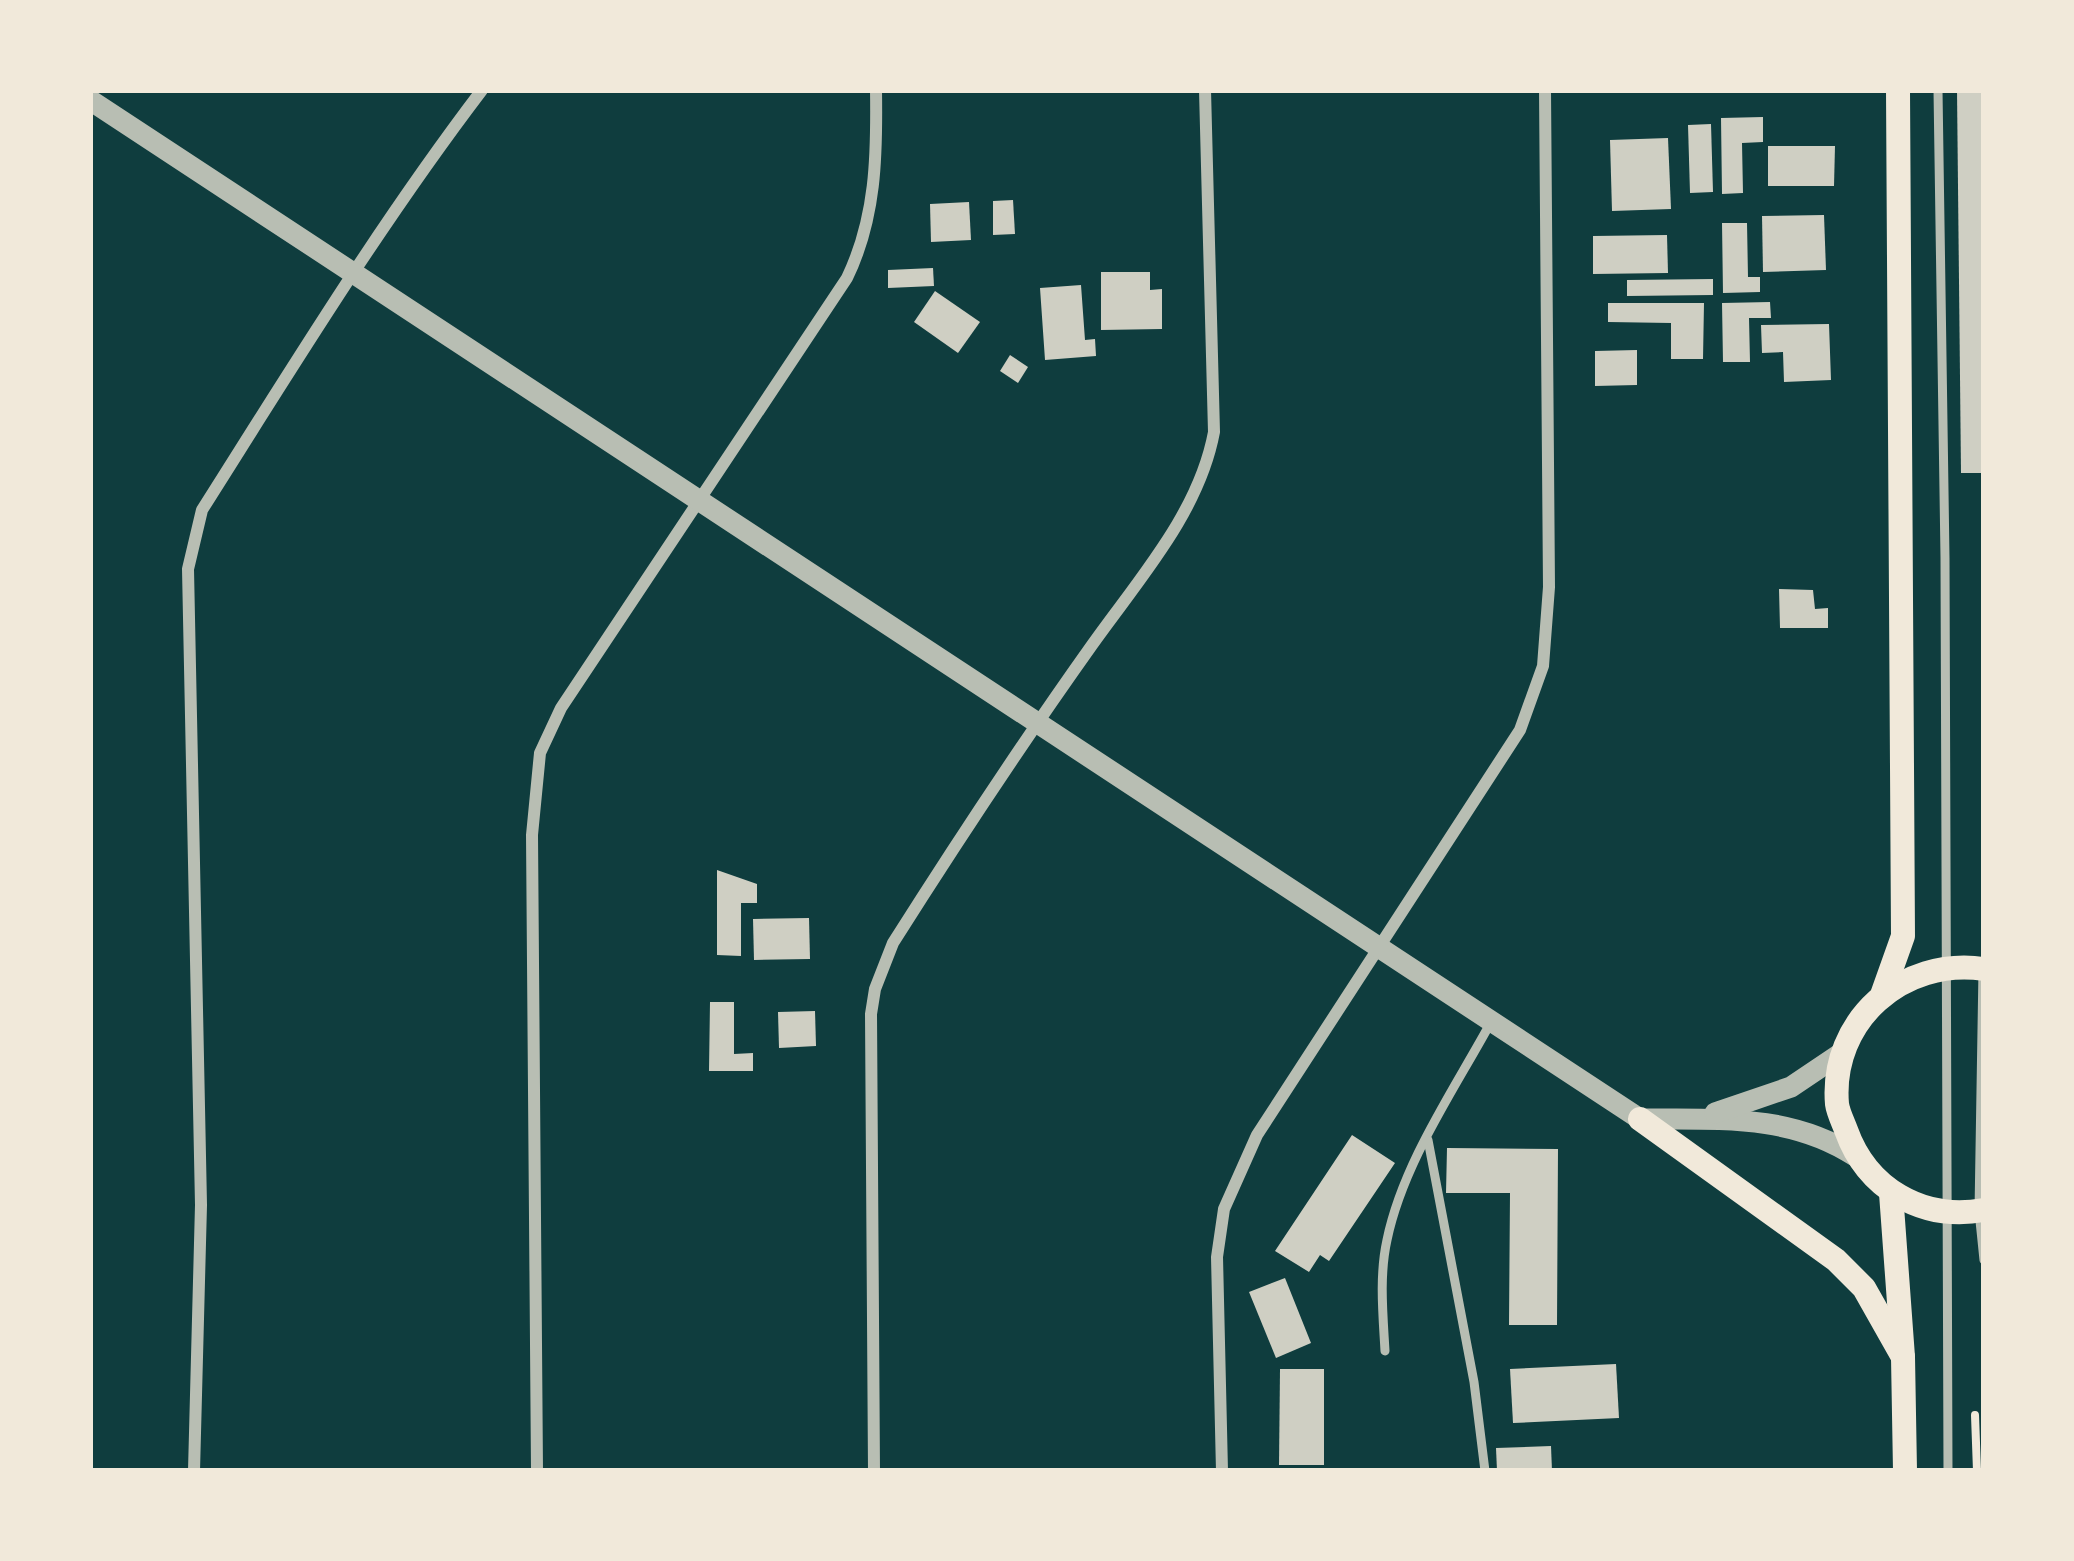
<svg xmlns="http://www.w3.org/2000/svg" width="2074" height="1561" font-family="'Alegreya Sans',sans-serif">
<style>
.building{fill:#cfcfc3}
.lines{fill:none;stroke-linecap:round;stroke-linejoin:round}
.path{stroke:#f1e9da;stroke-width:8}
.service{stroke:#b8beb3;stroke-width:9}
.minor{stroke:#b8beb3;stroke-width:12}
.tertiary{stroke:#b8beb3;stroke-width:21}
.secondary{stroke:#f1e9da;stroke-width:24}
</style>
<rect width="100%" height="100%" fill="#0f3d3e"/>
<g class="building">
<path d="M1957,90h27v383h-23z"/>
<path d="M1763,117v25l-21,1 1,50 -21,1 -1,-76z"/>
<path d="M1711,124l2,68 -23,1 -2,-68z"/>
<path d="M1668,138l3,71 -59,2 -2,-71z"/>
<path d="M1768,146h67l-1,40h-66z"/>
<path d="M1013,200l2,34 -22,1v-34z"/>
<path d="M969,202l2,38 -40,2 -1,-38z"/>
<path d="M1824,215l2,55 -63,2 -1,-56z"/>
<path d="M1722,223h25l1,54h12v15l-37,1z"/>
<path d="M1667,235l1,38 -75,1v-38z"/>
<path d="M933,268l1,18 -46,2v-18z"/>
<path d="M1101,272h49v18l12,-1v40l-61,1z"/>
<path d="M1713,279v16l-86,1v-16z"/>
<path d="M1081,285l4,55 10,-1 1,17 -51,4 -5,-72z"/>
<path d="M935,291l45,31 -22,31 -44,-31z"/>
<path d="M1770,302l1,16h-22l1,44h-27l-1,-59z"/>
<path d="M1608,303h96l-1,56h-32v-36l-63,-1z"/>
<path d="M1829,324l2,56 -47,2 -1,-30 -21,1 -1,-28z"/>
<path d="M1637,350v35l-42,1v-35z"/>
<path d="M1010,355l18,12 -10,16 -18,-12z"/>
<path d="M1779,589l34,1 2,19 13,-1v20h-48z"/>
<path d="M717,870l40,14v19h-16v53l-24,-1z"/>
<path d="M809,918l1,41 -56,1 -1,-41z"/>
<path d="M710,1002h24v52l19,-1v18h-44z"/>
<path d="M815,1011l1,35 -37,2 -1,-36z"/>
<path d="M1352,1135l43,28 -66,98 -9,-6 -11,17 -34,-21z"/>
<path d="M1447,1148l111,1 -1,176h-48l1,-132h-64z"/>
<path d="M1285,1278l26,65 -35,15 -27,-66z"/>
<path d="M1616,1364l3,54 -106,5 -3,-54z"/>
<path d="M1280,1369h44v96h-45z"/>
<path d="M1551,1446l1,25h-55l-1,-23z"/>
</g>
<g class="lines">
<path class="path" d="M1975,1415l2,56"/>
<g class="service">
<path d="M1938,90l7,468 3,913"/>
<path d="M1983,969l-4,242 5,49"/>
<path d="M1428,1140l46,242 11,89"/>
<path d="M1385,1351c-2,-36 -6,-75 2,-111 16,-77 67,-150 104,-218"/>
</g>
<g class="minor">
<path d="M194,1471l7,-266 -13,-636 14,-59c90,-142 178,-286 280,-420"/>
<path d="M537,1471l-5,-636 8,-82 21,-45 286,-430c29,-60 30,-122 29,-188"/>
<path d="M874,1471l-3,-457 4,-25 18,-46c64,-101 130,-201 199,-298 46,-65 107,-132 122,-213l-9,-342"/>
<path d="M1222,1471l-5,-214 7,-48 33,-74 263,-405 23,-64 6,-79 -4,-497"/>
</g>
<g class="tertiary">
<path d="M90,100l1550,1019c76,1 149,-6 215,37"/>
<path d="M1715,1113l76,-26 52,-35"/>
</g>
<g class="secondary">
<path d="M1984,969c-81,-12 -154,51 -147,135 1,8 6,18 9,26 21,59 76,91 138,80"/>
<path d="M1882,995l21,-59 -5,-846"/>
<path d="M1640,1119l196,141 28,28 39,69"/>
<path d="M1891,1193l12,164 2,114"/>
</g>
</g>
<rect width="2074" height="1561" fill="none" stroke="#f1e9da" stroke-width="186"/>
</svg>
